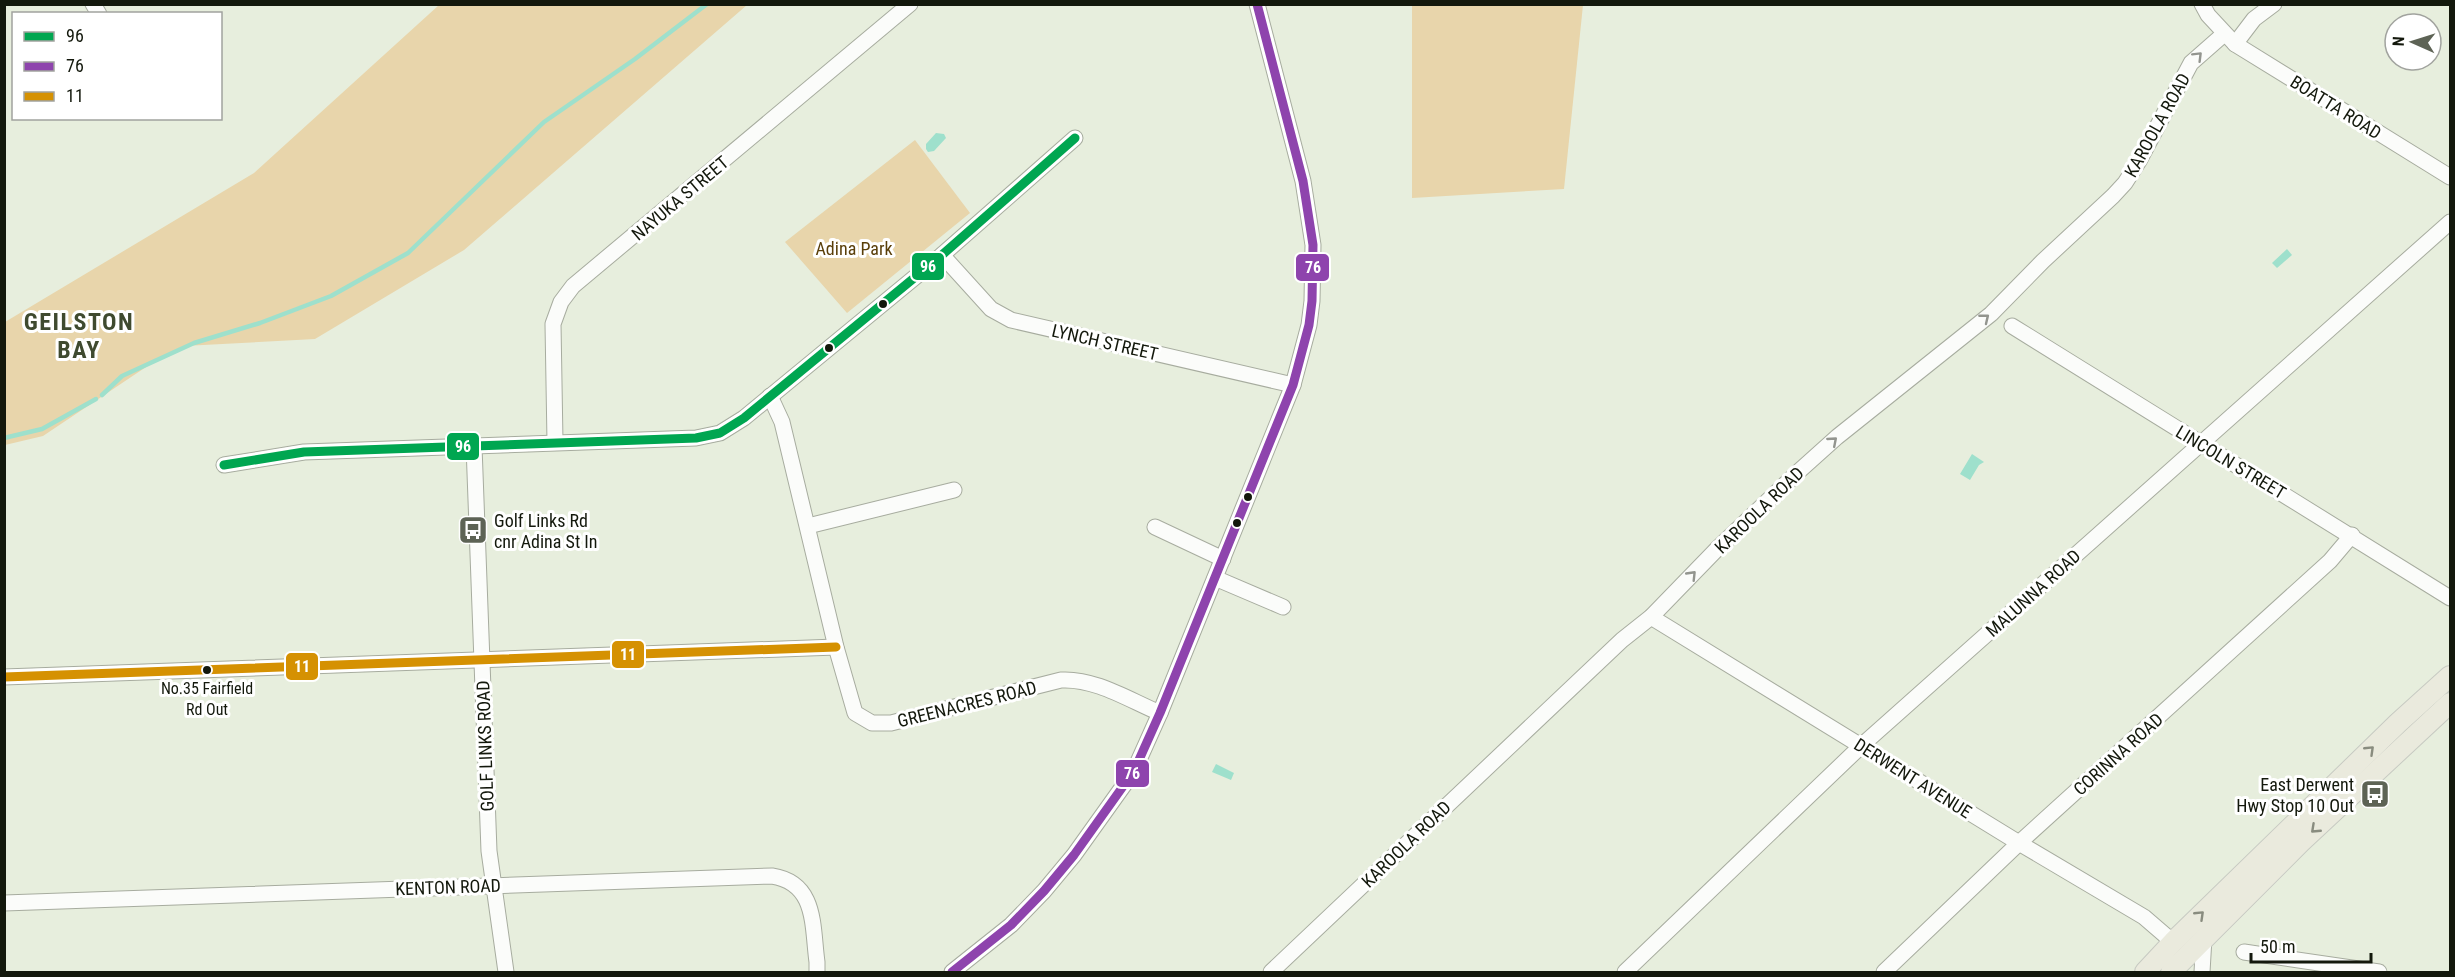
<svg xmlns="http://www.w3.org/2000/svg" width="2455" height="977" font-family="'Roboto Condensed',sans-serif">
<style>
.green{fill:#e8d5ab}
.water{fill:#9ee0cc}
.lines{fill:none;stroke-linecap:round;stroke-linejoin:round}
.stream{stroke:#9ee0cc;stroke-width:4.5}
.minor-casing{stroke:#a7ac9f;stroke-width:17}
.major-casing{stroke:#c7cac2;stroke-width:22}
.minor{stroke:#fbfcfa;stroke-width:15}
.major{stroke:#eaeadd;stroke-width:20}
.bus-1-casing{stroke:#fff;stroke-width:14}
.bus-2-casing{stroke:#fff;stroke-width:14}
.bus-3-casing{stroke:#fff;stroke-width:14}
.bus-1{stroke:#00a651;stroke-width:9}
.bus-2{stroke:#8e44ad;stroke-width:9}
.bus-3{stroke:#d59102;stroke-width:9}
.oneway{stroke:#93958f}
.oneway2{stroke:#898c7f}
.bus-dot{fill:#13180c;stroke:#fff;stroke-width:2}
.labels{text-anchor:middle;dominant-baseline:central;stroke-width:6;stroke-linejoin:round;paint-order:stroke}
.bus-label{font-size:16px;fill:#13180c;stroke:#fff}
.street-label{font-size:18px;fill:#13180c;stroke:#fff}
.park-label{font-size:18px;fill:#593e09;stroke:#fff}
.poi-label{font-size:18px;fill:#13180c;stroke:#fff;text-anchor:start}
.district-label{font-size:24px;font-weight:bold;letter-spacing:1.5px;fill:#3f4a2f;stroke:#fff}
.line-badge{stroke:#fff;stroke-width:2}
.badge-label{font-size:16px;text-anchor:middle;font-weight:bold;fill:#fff}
</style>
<rect width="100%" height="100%" fill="#e7eedd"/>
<g class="green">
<path d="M439,5h308l-283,245 -149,89 -131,7 -26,13 -115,77 -38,9v-123l249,-149z"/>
<path d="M1412,5h171l-19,184 -152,9z"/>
<path d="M915,140l55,73 -123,100 -62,-71z"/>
</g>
<g class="water">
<path d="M936,133l8,1 2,4 -12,13 -6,1 -2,-3v-5z"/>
<path d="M2287,249l5,6 -15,13 -5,-5z"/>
<path d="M1972,454l12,8 -5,3 -9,15 -10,-6z"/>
<path d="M1216,764l18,9 -3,7 -19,-8z"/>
</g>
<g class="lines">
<g class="stream">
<path d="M102,395l20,-19 72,-33 66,-20 71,-27 77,-43 136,-131 91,-63 72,-55"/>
<path d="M4,438l38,-9 54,-30"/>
</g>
<g class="minor-casing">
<g id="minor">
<path d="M93,4l6,10"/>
<path d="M2202,4l6,11 27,29 215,133"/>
<path d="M2235,44l19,-25 20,-15"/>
<path d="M942,255l49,54 20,11 282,65"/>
<path d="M2012,326l438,272"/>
<path d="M770,396l12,26 54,225 19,66 17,10h19l170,-43c34,-2 68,20 99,33"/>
<path d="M555,442l-2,-118 8,-22 12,-16 337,-282"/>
<path d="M474,446l15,405 17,121"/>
<path d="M224,465l80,-13 392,-14 24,-5 24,-15 198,-163 133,-117"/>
<path d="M808,526l146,-36"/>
<path d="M1155,527l68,32"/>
<path d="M1215,578l68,29"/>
<path d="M1651,617l368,226 125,74 29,25"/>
<path d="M4,677l832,-30"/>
<path d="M4,903l768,-27c45,7 40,50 45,86v10"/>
<path d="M2244,952l135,20"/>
<path d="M952,972l59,-47 33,-34 30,-36 60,-84 26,-58 133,-328 16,-60 3,-24 1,-56 -10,-64 -46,-177"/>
<path d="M1271,972l351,-332 29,-23 66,-68 81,-77 39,-35 154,-123 52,-53 70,-65 12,-13 14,-22 52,-98 33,-29"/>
<path d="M1625,972l236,-226 589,-524"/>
<path d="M1884,972l135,-129 311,-282 22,-26"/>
<path d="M2202,972l2,-34"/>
</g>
</g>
<g class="major-casing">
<g id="major">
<path d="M2145,972l28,-30 225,-219 52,-47"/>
<path d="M2171,972l130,-130 149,-139"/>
</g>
</g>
<use href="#minor" class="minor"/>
<use href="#major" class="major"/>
<g class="bus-1-casing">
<path id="bus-1" d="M224,465l80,-13 392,-14 24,-5 24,-15 198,-163 133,-117"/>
</g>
<g class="bus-2-casing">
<path id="bus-2" d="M952,972l59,-47 33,-34 30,-36 60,-84 26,-58 133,-328 16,-60 3,-24 1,-56 -10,-64 -46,-177"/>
</g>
<g class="bus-3-casing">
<path id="bus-3" d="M4,677l832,-30"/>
</g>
<use href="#bus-1" class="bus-1"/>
<use href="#bus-2" class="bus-2"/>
<use href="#bus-3" class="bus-3"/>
</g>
<defs><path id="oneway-chevron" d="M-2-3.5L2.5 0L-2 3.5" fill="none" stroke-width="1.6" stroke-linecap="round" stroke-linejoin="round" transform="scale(1.5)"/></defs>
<g class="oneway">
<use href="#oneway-chevron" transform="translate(2198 56) rotate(-45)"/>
<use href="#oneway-chevron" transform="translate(1985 318) rotate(-39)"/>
<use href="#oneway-chevron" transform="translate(1833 441) rotate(-41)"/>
<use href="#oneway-chevron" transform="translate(1692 575) rotate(-46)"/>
</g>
<g class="oneway2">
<use href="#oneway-chevron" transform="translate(2370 750) rotate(-44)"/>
<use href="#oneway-chevron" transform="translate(2315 829) rotate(137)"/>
<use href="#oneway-chevron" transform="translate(2200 915) rotate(-44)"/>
</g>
<defs>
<g id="bus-square" transform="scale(1.5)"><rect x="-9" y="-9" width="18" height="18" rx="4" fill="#5d6355" stroke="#fff"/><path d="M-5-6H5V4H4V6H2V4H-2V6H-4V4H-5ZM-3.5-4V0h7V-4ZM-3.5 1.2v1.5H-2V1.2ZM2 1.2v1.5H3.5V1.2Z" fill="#fff"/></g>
</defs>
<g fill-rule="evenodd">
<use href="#bus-square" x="473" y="530"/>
<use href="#bus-square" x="2375" y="794"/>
</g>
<g class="bus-dot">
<circle cx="883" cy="304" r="5"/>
<circle cx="829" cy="348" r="5"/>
<circle cx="1248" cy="497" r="5"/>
<circle cx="1237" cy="523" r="5"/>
<circle cx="207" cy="670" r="5"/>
</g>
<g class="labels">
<g class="bus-label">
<text x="207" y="688">No.35 Fairfield<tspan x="207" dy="21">Rd Out</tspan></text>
</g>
<g class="street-label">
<text transform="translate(2336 107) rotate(32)">BOATTA ROAD</text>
<text transform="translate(2157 125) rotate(-61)">KAROOLA ROAD</text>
<text transform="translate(680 198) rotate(-40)">NAYUKA STREET</text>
<text transform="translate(1105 342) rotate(13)">LYNCH STREET</text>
<text transform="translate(2231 462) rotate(31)">LINCOLN STREET</text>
<text transform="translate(1759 510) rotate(-44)">KAROOLA ROAD</text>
<text transform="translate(2033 593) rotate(-42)">MALUNNA ROAD</text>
<text transform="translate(967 704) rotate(-14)">GREENACRES ROAD</text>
<text transform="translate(485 746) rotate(-92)">GOLF LINKS ROAD</text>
<text transform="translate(2118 754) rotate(-42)">CORINNA ROAD</text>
<text transform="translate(1913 778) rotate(32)">DERWENT AVENUE</text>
<text transform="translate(1406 844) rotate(-44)">KAROOLA ROAD</text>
<text transform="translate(448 887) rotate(-2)">KENTON ROAD</text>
</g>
<g class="park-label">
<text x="854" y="248">Adina Park</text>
</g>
<g class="poi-label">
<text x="494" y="520">Golf Links Rd<tspan x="494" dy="21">cnr Adina St In</tspan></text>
<text x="2354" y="784" text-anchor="end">East Derwent<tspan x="2354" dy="21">Hwy Stop 10 Out</tspan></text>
</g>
<g class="district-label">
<text x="79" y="322">GEILSTON<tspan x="79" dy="28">BAY</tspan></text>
</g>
</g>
<g class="line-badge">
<rect x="911" y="252" width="34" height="29" rx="6" fill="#00a651"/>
<rect x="1295" y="253" width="35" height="29" rx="6" fill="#8e44ad"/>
<rect x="446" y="432" width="34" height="29" rx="6" fill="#00a651"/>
<rect x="611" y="640" width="34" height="29" rx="6" fill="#d59102"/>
<rect x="285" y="652" width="34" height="29" rx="6" fill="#d59102"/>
<rect x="1115" y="759" width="35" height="29" rx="6" fill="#8e44ad"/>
</g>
<g class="badge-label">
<text x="928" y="272">96</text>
<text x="1313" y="273">76</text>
<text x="463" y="452">96</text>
<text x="628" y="660">11</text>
<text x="302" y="672">11</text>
<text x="1132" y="779">76</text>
</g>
<rect width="2455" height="977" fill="none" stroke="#13180c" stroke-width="12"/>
<rect x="12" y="12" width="210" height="108" fill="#ffffff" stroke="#a1a39e" stroke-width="1.5"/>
<rect x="24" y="32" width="30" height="9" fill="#00a651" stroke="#a1a39e" stroke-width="1.5"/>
<text x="66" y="42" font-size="18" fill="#13180c">96</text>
<rect x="24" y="62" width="30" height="9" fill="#8e44ad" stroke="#a1a39e" stroke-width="1.5"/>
<text x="66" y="72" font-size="18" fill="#13180c">76</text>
<rect x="24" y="92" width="30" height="9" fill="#d59102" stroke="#a1a39e" stroke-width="1.5"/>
<text x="66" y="102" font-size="18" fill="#13180c">11</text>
<g transform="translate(2413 42) rotate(273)"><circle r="28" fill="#ffffff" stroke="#a1a39e" stroke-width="1.5"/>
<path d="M0-4.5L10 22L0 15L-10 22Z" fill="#5d6355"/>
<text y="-9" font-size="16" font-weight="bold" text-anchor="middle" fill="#13180c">N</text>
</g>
<path d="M2251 953v9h120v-9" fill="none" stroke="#13180c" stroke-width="3"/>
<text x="2260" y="953" font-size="18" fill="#13180c" stroke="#ffffff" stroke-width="4.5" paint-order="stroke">50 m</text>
</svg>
